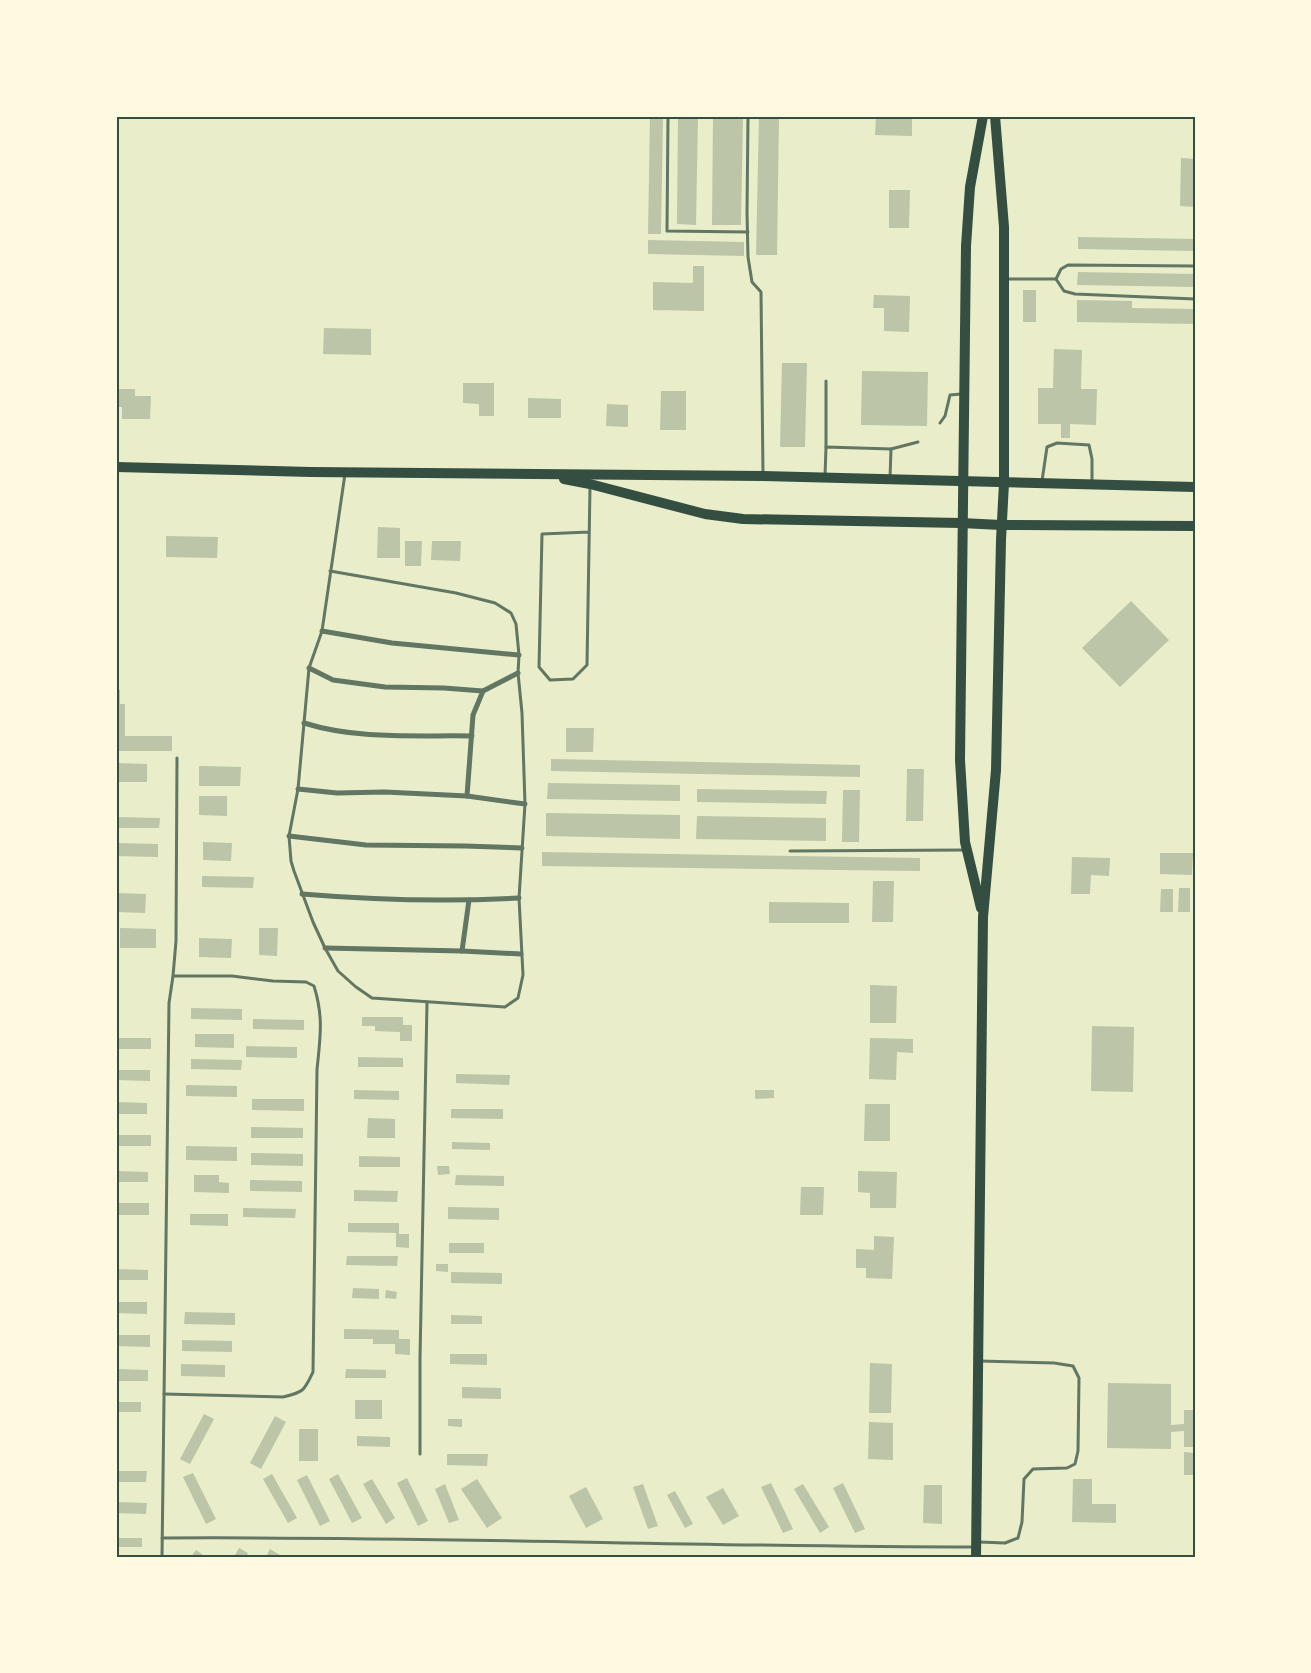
<svg xmlns="http://www.w3.org/2000/svg" width="1311" height="1673" font-family="'DM Sans',sans-serif">
<style>
.building{fill:#bcc5a7}
.lines{fill:none;stroke-linecap:round;stroke-linejoin:round}
.service{stroke:#617663;stroke-width:3}
.minor{stroke:#617663;stroke-width:5}
.secondary{stroke:#344e41;stroke-width:10}
.neatline{fill:none;stroke:#344e41;stroke-width:2}
</style>
<rect width="100%" height="100%" fill="#e9edc9"/>
<g class="building">
<path d="M650,116h13l-2,118h-13z"/>
<path d="M678,116h20l-2,109 -19,-1z"/>
<path d="M713,116h30l-2,109h-29z"/>
<path d="M759,116h20l-2,139h-21z"/>
<path d="M876,116h36v20l-37,-1z"/>
<path d="M1181,158l14,1v48l-15,-1z"/>
<path d="M889,190h21l-1,38h-20z"/>
<path d="M1078,237l117,2v12l-117,-2z"/>
<path d="M648,240l96,2v14l-96,-2z"/>
<path d="M693,266h11v45l-51,-1v-28l40,1z"/>
<path d="M1078,272l117,2v13l-118,-2z"/>
<rect x="1023" y="290" width="13" height="32"/>
<path d="M874,295l36,1 -1,36 -25,-1v-23h-11z"/>
<path d="M1077,300l55,1v7l63,1v15l-118,-2z"/>
<path d="M324,328l47,1v26l-48,-1z"/>
<path d="M1054,349l28,1 -1,39h16l-1,36 -26,-1v14h-9v-14h-23v-36h15z"/>
<path d="M782,363h25l-2,84h-25z"/>
<path d="M862,371l66,1 -1,54 -66,-1z"/>
<path d="M463,383h31v33h-15v-12l-16,-1z"/>
<path d="M116,389h19v7h16l-1,23h-28v-12h-6z"/>
<path d="M661,391h25v39h-26z"/>
<path d="M528,398l33,1v19h-33z"/>
<path d="M607,404l21,1v22l-22,-1z"/>
<path d="M378,527l22,1v30h-23z"/>
<path d="M166,536l52,1 -1,21 -51,-1z"/>
<path d="M405,541h17l-1,25h-16z"/>
<path d="M432,541h29l-1,20 -29,-1z"/>
<path d="M1131,601l38,39 -49,47 -38,-39z"/>
<path d="M116,690h4v14h5v32h47v15h-56z"/>
<path d="M566,728h28l-1,24h-27z"/>
<path d="M551,759l309,6v12l-309,-6z"/>
<path d="M116,763l31,1v18h-31z"/>
<path d="M199,766l42,1 -1,19h-41z"/>
<path d="M907,769h17l-1,52h-17z"/>
<path d="M548,783l132,2v16l-133,-2z"/>
<path d="M697,789l130,2 -1,13 -129,-2z"/>
<path d="M843,790h17l-1,52h-17z"/>
<path d="M199,796h28v20l-28,-1z"/>
<path d="M546,813l134,2v24l-134,-3z"/>
<path d="M697,816l129,2v23l-130,-2z"/>
<path d="M116,817l44,1 -1,10h-43z"/>
<path d="M203,842l29,1 -1,18 -28,-1z"/>
<path d="M116,843l42,1v13l-42,-1z"/>
<path d="M542,852l378,6v13l-378,-5z"/>
<path d="M1160,853h33l-1,22 -32,-1z"/>
<path d="M1072,857l38,1 -1,18 -18,-1 -1,19h-19z"/>
<path d="M202,876l52,1 -1,11 -51,-1z"/>
<path d="M873,881h21l-1,41h-21z"/>
<path d="M1179,888h11v24h-12z"/>
<path d="M1161,889h12v23h-13z"/>
<path d="M116,893l30,1 -1,19 -29,-1z"/>
<path d="M769,902l80,1v20h-80z"/>
<path d="M120,928l36,1v19h-36z"/>
<path d="M259,928h19l-1,28 -18,-1z"/>
<path d="M199,938l33,1 -1,19 -32,-1z"/>
<path d="M870,985l27,1 -1,37h-26z"/>
<path d="M191,1008l51,1v11l-51,-1z"/>
<path d="M362,1017h41v8h9v16h-12v-9l-25,-1v-5h-13z"/>
<path d="M253,1019l51,1v10l-51,-1z"/>
<path d="M1092,1026l42,1 -1,65 -42,-1z"/>
<path d="M195,1034h39v14l-39,-1z"/>
<rect x="116" y="1038" width="35" height="11"/>
<path d="M870,1038l43,1v14l-16,-1 -1,28 -27,-1z"/>
<path d="M246,1046l51,1v11l-51,-1z"/>
<path d="M358,1057l45,1v9h-45z"/>
<path d="M191,1059l51,1 -1,10 -50,-1z"/>
<path d="M116,1070h34v11l-34,-1z"/>
<path d="M456,1074l54,1 -1,10 -53,-2z"/>
<path d="M186,1085l51,1v11l-51,-1z"/>
<path d="M354,1090l45,1v9l-45,-1z"/>
<path d="M755,1090h19v8l-19,1z"/>
<path d="M252,1099h52v12l-52,-1z"/>
<path d="M116,1102l31,1v11h-31z"/>
<path d="M865,1104h25v37h-26z"/>
<path d="M451,1109h52v10l-52,-1z"/>
<path d="M368,1118l27,1v19h-28z"/>
<path d="M251,1127l52,1v10h-52z"/>
<rect x="116" y="1135" width="35" height="11"/>
<path d="M452,1142l38,1v7l-38,-1z"/>
<path d="M186,1146l51,1v14l-51,-1z"/>
<path d="M251,1153l52,1v12l-52,-1z"/>
<path d="M359,1156l41,1v10h-41z"/>
<path d="M437,1166h12l1,8 -12,1z"/>
<path d="M116,1171l32,1v10h-32z"/>
<path d="M858,1171l39,1 -1,36h-26v-15l-12,-1z"/>
<path d="M194,1175h25v7l10,1v10l-35,-1z"/>
<path d="M456,1175l48,1v10l-49,-1z"/>
<path d="M250,1180l52,1v11l-52,-1z"/>
<path d="M801,1187h23l-1,28h-23z"/>
<path d="M354,1190l44,1 -1,11 -43,-1z"/>
<rect x="116" y="1203" width="33" height="12"/>
<path d="M448,1207l51,1v12l-51,-1z"/>
<path d="M243,1208l53,1 -1,9 -52,-1z"/>
<path d="M190,1214h38v12l-38,-1z"/>
<path d="M348,1223h51v11h10v14l-13,-1v-14l-48,-1z"/>
<path d="M874,1236l20,1 -2,42 -26,-1v-10h-10v-19l18,1z"/>
<rect x="449" y="1243" width="35" height="10"/>
<path d="M347,1256h51l-1,10 -51,-1z"/>
<path d="M436,1264h12v8l-12,-1z"/>
<path d="M116,1269l32,1v10h-32z"/>
<path d="M451,1272l51,1v11l-51,-1z"/>
<path d="M353,1288l26,1v10l-27,-1z"/>
<path d="M386,1290l11,2 -1,7 -11,-1z"/>
<path d="M116,1302h31v12l-31,-1z"/>
<path d="M185,1312l50,1v12l-51,-1z"/>
<path d="M451,1315l31,1v8h-31z"/>
<path d="M344,1329l55,1v9h11v16l-15,-1v-10h-22v-5h-29z"/>
<path d="M116,1335h34v12l-34,-1z"/>
<path d="M182,1340l50,1v11l-50,-1z"/>
<path d="M450,1354h37v11l-37,-1z"/>
<path d="M870,1363l22,1 -1,49h-22z"/>
<path d="M181,1364l44,1v12l-44,-1z"/>
<path d="M116,1369l32,1v11h-32z"/>
<path d="M346,1369l40,1v8h-41z"/>
<path d="M1108,1383l63,1v41l13,-1v-14h11v37h-11v-16l-13,1v17l-64,-1z"/>
<path d="M462,1387l39,1v11l-39,-1z"/>
<rect x="355" y="1400" width="27" height="19"/>
<rect x="116" y="1402" width="25" height="10"/>
<path d="M204,1414l10,5 -24,45 -10,-5z"/>
<path d="M275,1416l11,6 -25,47 -11,-6z"/>
<path d="M448,1419h14v8l-14,-1z"/>
<path d="M869,1422l24,1v37l-25,-1z"/>
<rect x="299" y="1429" width="19" height="32"/>
<path d="M357,1436l33,1v10l-33,-1z"/>
<path d="M1184,1452l11,1v22h-11z"/>
<path d="M447,1454h41l-1,12 -40,-1z"/>
<path d="M116,1471h31l-1,11h-30z"/>
<path d="M193,1473l23,46 -10,5 -23,-47z"/>
<path d="M272,1474l25,44 -9,5 -25,-44z"/>
<path d="M338,1474l24,44 -10,5 -23,-44z"/>
<path d="M307,1475l23,46 -10,5 -23,-46z"/>
<path d="M407,1478l21,43 -10,5 -21,-43z"/>
<path d="M372,1479l23,39 -9,6 -23,-40z"/>
<path d="M477,1479l25,39 -15,10 -26,-39z"/>
<path d="M1073,1479h19v25h24v19l-44,-1z"/>
<path d="M771,1483l22,46 -10,4 -22,-46z"/>
<path d="M843,1483l22,46 -10,4 -22,-45z"/>
<path d="M445,1484l14,36 -10,3 -14,-34z"/>
<path d="M643,1484l15,42 -10,3 -15,-42z"/>
<path d="M803,1484l26,43 -9,6 -26,-44z"/>
<path d="M924,1485h18v39l-19,-1z"/>
<path d="M586,1487l17,32 -17,9 -17,-32z"/>
<path d="M723,1488l16,28 -16,9 -17,-28z"/>
<path d="M675,1491l18,33 -8,4 -18,-33z"/>
<path d="M116,1502l31,1 -1,11 -30,-1z"/>
<rect x="116" y="1538" width="26" height="9"/>
<path d="M239,1548l9,5 -2,4h-12z"/>
<path d="M270,1549l10,6 -1,2h-13z"/>
<path d="M196,1550l10,7h-15z"/>
</g>
<g class="lines">
<g class="service">
<path d="M668,116l-1,115 81,1"/>
<path d="M748,116l-1,96 1,45 4,25 9,10 2,183"/>
<path d="M1007,279h49"/>
<path d="M1056,279l8,12 11,3 120,5"/>
<path d="M1056,279l5,-10 7,-4 127,1"/>
<path d="M940,423l5,-7 5,-21 11,-1"/>
<path d="M826,447v-66"/>
<path d="M825,476l1,-29 65,2"/>
<path d="M890,478l1,-29 27,-7"/>
<path d="M1042,481l5,-34 10,-4 32,2 3,14v23"/>
<path d="M589,532l-47,2 -3,133 11,13 23,-1 14,-14 3,-178"/>
<path d="M330,571l126,22 39,10 16,10 5,11 3,31 -1,18 4,40 3,91 -6,94 4,77 -5,23 -13,9 -133,-9 -16,-11 -18,-16 -13,-23 -12,-26 -19,-51 -3,-10 -2,-25 9,-47 11,-121 13,-37 23,-157"/>
<path d="M790,851l175,-1"/>
<path d="M164,1394l119,3c21,-5 21,-6 30,-25l4,-302c3,-32 7,-52 -3,-84l-8,-4 -33,-1 -41,-5h-59"/>
<path d="M420,1454v-96l7,-355"/>
<path d="M162,1538c271,-2 541,9 812,9"/>
<path d="M979,1542l26,1 13,-5 4,-16 2,-43 9,-10 34,-1 8,-4 3,-13 1,-73 -6,-12 -19,-3 -75,-2"/>
<path d="M162,1557l7,-554 4,-27 3,-35 1,-183"/>
</g>
<g class="minor">
<path d="M322,631l70,12 127,12"/>
<path d="M309,668l24,12 52,7 59,1 39,3 35,-18"/>
<path d="M304,723c54,17 112,12 168,13"/>
<path d="M298,789l39,4 48,-1 82,4 58,8"/>
<path d="M467,796l6,-81 10,-24"/>
<path d="M289,836l77,9 99,1 57,2"/>
<path d="M302,894c72,6 144,8 217,4"/>
<path d="M325,948l137,3 59,3"/>
<path d="M462,951l7,-51"/>
</g>
<g class="secondary">
<path d="M116,467l195,5 452,4 432,11"/>
<path d="M564,479l26,5 115,30 38,5 218,4 40,2 194,1"/>
<path d="M981,908l-16,-66 -5,-82 6,-514 4,-59 13,-71"/>
<path d="M976,1557l7,-640 13,-147 5,-230 3,-57v-256l-9,-111"/>
</g>
</g>
<rect width="1311" height="1673" fill="none" stroke="#fefae0" stroke-width="235"/>
<rect x="118" y="118" width="1076" height="1438" class="neatline"/>
</svg>
